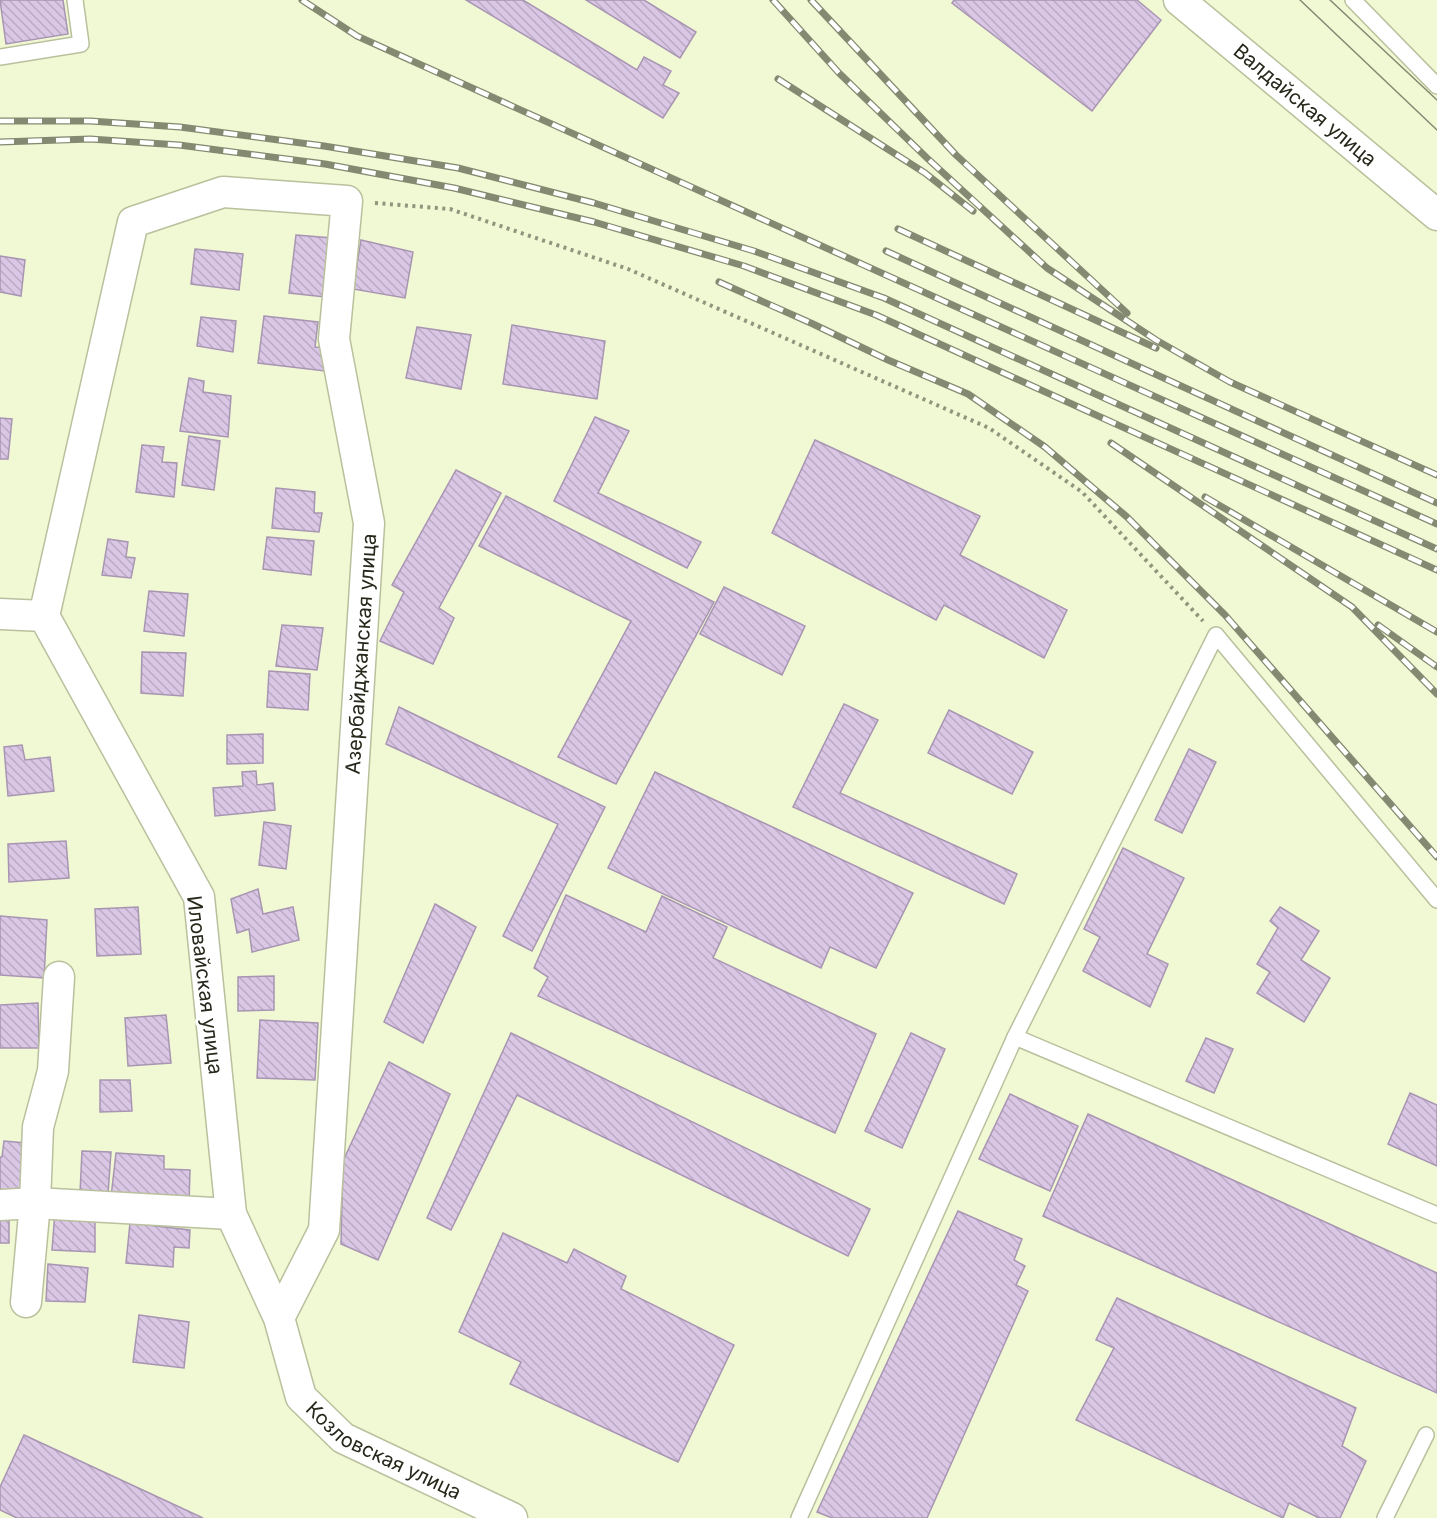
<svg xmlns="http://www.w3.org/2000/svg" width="1437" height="1518" font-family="Inter,sans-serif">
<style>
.building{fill:url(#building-back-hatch);stroke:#a895b2;stroke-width:1.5}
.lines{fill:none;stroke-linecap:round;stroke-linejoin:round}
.service-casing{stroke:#b9c09d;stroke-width:18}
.minor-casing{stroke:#b9c09d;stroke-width:33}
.path{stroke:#90967c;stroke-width:4;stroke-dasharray:3 4.5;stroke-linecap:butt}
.service{stroke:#fff;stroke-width:15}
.minor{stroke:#fff;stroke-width:30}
.tram{stroke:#848a71;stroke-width:1.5}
.rail-casing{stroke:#848a71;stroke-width:7}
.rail{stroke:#fff;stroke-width:4.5;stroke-dasharray:14;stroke-linecap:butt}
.labels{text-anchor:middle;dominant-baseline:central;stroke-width:6;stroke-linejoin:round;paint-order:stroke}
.street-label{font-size:20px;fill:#25281a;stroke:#fff}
</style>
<defs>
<pattern id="building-back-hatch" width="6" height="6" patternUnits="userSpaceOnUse" patternTransform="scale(1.5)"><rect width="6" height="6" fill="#dac6e5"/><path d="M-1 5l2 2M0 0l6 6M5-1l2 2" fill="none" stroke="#bbaac4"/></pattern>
</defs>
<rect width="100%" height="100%" fill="#f0f8d4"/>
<g class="building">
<path d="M0,0h63l5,34 -62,10z"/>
<path d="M466,0h57l114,70 7,-13 27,14 -8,14 16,8 -16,25z"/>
<path d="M586,0h58l52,32 -16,26z"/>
<path d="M954,0h183l24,20 -69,91 -140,-108z"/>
<path d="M296,235l36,3 -7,59 -36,-4z"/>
<path d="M361,240l52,12 -8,46 -52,-9z"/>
<path d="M195,249l48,5 -4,36 -48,-6z"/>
<path d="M0,256l25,4 -4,36 -21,-4z"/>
<path d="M264,316l54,6 -3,25 14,1 -4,23 -67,-8z"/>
<path d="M201,317l35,4 -3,31 -36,-6z"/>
<path d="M512,325l93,16 -8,58 -94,-15z"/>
<path d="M417,327l54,8 -10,54 -55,-11z"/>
<path d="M189,378l15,3 -1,11 28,4 -3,41 -48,-6z"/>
<path d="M595,417l34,14 -31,62 103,49 -14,26 -133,-67z"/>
<path d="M0,418l12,1 -4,40h-8z"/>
<path d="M189,436l31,5 -6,49 -32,-5z"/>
<path d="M815,440l165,76 -20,39 107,55 -23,48 -100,-53 -8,15 -164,-87z"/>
<path d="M142,445l22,2 -2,15 15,1 -3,34 -38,-5z"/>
<path d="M456,470l45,23 -62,115 15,10 -21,46 -53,-23 24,-49 -12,-7z"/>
<path d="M276,488l39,4 -1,21h8l-3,19 -47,-4z"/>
<path d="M506,496l208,106 -98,182 -58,-27 73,-136 -152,-75z"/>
<path d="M267,537l47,4 -3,34 -48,-6z"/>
<path d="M108,539l20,3 -2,15 9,1 -4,20 -29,-3z"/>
<path d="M724,587l81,39 -23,49 -82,-41z"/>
<path d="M149,591l39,3 -4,42 -40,-5z"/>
<path d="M282,625l41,3 -6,42 -41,-4z"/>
<path d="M142,652l44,1 -3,43 -42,-3z"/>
<path d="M269,671l41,3 -2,36 -41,-3z"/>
<path d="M844,704l34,16 -38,73 177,81 -13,30 -211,-97z"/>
<path d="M399,707l206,100 -73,144 -29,-15 55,-112 -172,-80z"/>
<path d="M949,710l84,42 -21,42 -84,-41z"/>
<path d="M263,734v29l-36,1v-29z"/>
<path d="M22,745l3,15 25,-3 4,34 -46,5 -4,-49z"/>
<path d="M1189,749l27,13 -34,71 -27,-13z"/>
<path d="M256,771l1,14 16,-2 2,27 -60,6 -2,-28 30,-2 -1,-14z"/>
<path d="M655,772l258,121 -37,75 -46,-21 -9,21 -213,-100z"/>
<path d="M264,822l27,4 -5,43 -27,-4z"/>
<path d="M66,841l3,37 -60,4 -1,-38z"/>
<path d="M1123,848l61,30 -37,76 21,10 -18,43 -67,-36 17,-34 -16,-8z"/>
<path d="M258,889l5,25 30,-7 6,33 -47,12 -3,-23 -12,4 -6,-34z"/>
<path d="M566,895l80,37 16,-36 65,31 -14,31 163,76 -41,99 -297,-137 10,-19 -14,-9z"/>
<path d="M435,904l41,23 -53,116 -39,-21z"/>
<path d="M138,907l3,47 -44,2 -2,-47z"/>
<path d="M1280,907l39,24 -18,29 29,18 -26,44 -47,-29 13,-21 -13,-8 21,-36 -8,-7z"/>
<path d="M0,916l47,4 -3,58 -44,-3z"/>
<path d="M274,976v34l-36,1v-34z"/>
<path d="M38,1003l1,45h-39v-43z"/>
<path d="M166,1015l5,48 -43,3 -3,-48z"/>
<path d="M260,1020l58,3 -3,57 -58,-2z"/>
<path d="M511,1033l359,176 -22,47 -331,-161 -66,135 -24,-12z"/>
<path d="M911,1033l34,16 -43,99 -37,-17z"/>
<path d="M1206,1038l27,11 -19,44 -28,-12z"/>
<path d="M389,1062l61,32 -72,166 -37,-16 2,-83z"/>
<path d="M100,1080h30l2,31 -32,1z"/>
<path d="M1410,1093l27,12v61l-49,-22z"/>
<path d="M1010,1094l68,32 -28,65 -71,-32z"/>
<path d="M1088,1114l349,159v120l-394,-177z"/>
<path d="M4,1141l22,2 1,51 -27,-1v-36h2z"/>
<path d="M82,1151l29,1 -3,42 -28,-1z"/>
<path d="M116,1153l48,3v13l26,1 -1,33 -78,-6z"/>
<path d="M958,1211l64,28 -8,21 11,6 -9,19 12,6 -101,227h-95l-15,-6z"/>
<path d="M55,1212l40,3v37l-43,-2z"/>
<path d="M0,1218l9,1v24h-9z"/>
<path d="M130,1223l60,7 -1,18 -15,-1 -1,20 -47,-4z"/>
<path d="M503,1233l64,30 7,-14 52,27 -5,13 113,56 -56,117 -168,-78 11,-22 -62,-30z"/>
<path d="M48,1264l40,4 -3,34 -39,-1z"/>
<path d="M1117,1298l239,110 -14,38 24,15 -26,57h-21l-30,-15 -6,15 -207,-98 38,-72 -18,-8z"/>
<path d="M139,1315l50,7 -5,46 -51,-6z"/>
<path d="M24,1435l179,83h-186l-17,-8v-23z"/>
</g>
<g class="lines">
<g class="service-casing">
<g id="service">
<path d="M1353,0l84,86"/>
<path d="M0,57l81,-13 -6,-44"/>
<path d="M1015,1037l422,178"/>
<path d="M799,1518l216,-481 201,-402 221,265"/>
<path d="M1385,1518l41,-83"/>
</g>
</g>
<g class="minor-casing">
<g id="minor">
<path id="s1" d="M1179,0l258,215"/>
<path id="s2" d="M0,614l44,2 155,281 32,317 48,104 22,79 42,41 169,80"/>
<path d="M44,616l89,-394 90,-30 124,9 -13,138 35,184 -45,707 -45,88"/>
<path d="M0,1205l35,-2 196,11"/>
<path d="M26,1302l9,-99 3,-76 15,-56 6,-94"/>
</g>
</g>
<path class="path" d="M375,203l75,6 178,60 361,159 93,64 121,129"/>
<use href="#service" class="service"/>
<use href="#minor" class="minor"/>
<g class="tram">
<path d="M1300,0l137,130"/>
<path d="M1330,0l107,100"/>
</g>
<g class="rail-casing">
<g id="rail">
<path d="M302,0l55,36 1080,488"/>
<path d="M773,0l66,73 88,85 120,110 109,72 74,42 207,93"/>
<path d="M811,0l145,155 171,158"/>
<path d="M778,79l147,94 48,38"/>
<path d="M0,121h90l90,6 144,19 134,22 136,35 160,48 130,47 553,251"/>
<path d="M0,142l90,-3 89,6 146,19 129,24 140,34 150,44 132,49 561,255"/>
<path d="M898,229l258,119"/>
<path d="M886,251l551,252"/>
<path d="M719,282l94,42 75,36 80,34 77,53 82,70 98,98 212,242"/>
<path d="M1111,443l241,164 85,87"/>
<path d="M1205,497l232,135"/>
<path d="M1378,625l59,42"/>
</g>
</g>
<use href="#rail" class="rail"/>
</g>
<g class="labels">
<g class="street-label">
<text stroke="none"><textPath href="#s1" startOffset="164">Валдайская улица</textPath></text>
<text transform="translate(361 654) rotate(-86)">Азербайджанская улица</text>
<text transform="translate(205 985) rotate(83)">Иловайская улица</text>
<text stroke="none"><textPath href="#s2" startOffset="980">Козловская улица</textPath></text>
</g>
</g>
</svg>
